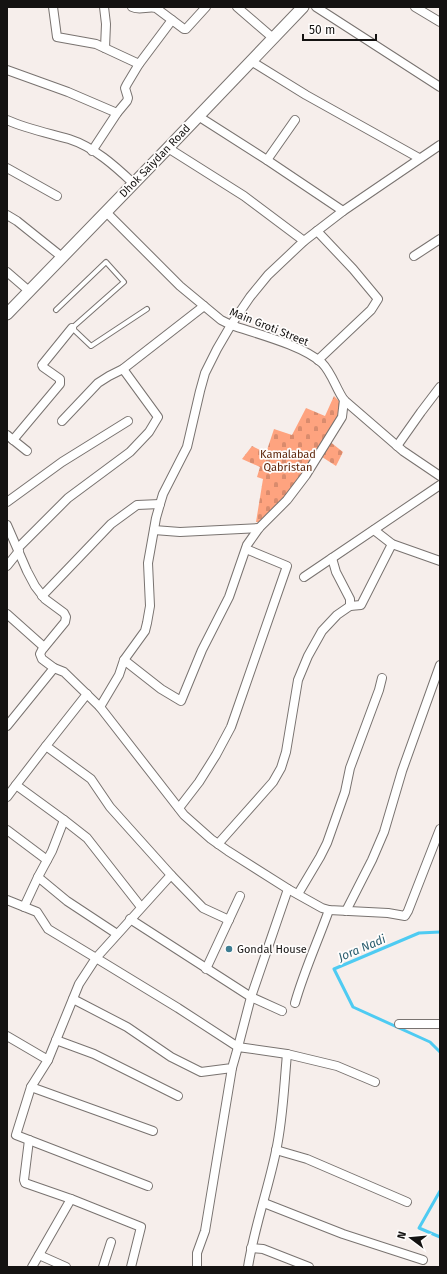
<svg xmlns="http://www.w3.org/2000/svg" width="447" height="1274" font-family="'Fira Sans',sans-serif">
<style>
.cemetery{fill:url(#cemetery-stones)}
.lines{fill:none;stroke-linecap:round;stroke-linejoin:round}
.stream{stroke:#4ecbf2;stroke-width:3}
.service-casing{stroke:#797370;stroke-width:6}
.minor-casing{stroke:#797370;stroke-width:10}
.secondary-casing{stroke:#797370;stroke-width:13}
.service{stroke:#fff;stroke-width:4}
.minor{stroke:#fff;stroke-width:8}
.secondary{stroke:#fff;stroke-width:11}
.poi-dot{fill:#3e7d92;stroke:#fffdfc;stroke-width:1.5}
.labels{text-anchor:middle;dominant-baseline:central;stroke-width:3.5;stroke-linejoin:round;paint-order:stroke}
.street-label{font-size:11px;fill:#141211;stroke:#fffdfc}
.park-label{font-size:11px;fill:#5c2308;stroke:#fffdfc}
.poi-label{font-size:11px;fill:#141211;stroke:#fffdfc;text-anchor:start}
.water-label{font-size:12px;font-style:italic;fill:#2d5f70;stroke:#fffdfc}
</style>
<defs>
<pattern id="cemetery-stones" width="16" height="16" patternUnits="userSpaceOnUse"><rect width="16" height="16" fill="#fea37f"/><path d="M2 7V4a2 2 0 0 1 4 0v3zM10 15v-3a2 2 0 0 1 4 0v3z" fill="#d98b6d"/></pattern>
</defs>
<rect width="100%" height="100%" fill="#f6eeeb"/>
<path class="cemetery" d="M334,396l9,9 -14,36 14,11 -7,14 -17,-11 -37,56 -19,11h-7l7,-43 -6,-2 3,-10 -18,-8 10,-13 14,7 8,-24 18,6 14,-27 19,8z"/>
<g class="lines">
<g class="stream">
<path d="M440,932l-21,1 -85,36 19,38 77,35 10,10"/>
<path d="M440,1191l-21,37 21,9"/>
</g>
<g class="service-casing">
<path id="service" d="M56,310l50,-48 18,20 -52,46 19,18 56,-37"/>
</g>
<g class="minor-casing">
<g id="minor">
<path d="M53,7l4,30 39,7 43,20"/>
<path d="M104,7l2,17 -1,24"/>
<path d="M132,7c7,4 16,-1 24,1l28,21h2l20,-22"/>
<path d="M237,7l36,31"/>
<path d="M316,7l124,80"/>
<path d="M415,7l25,15"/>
<path d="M251,61l55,34 113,63"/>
<path d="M7,70l61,22 49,21"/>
<path d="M198,116l69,44 76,51"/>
<path d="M7,120c20,9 41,13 62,19 25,8 46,27 64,44"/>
<path d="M168,148l76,48 60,45"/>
<path d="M92,151l25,-38 10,-12 1,-3 -3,-10 2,-4 12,-20 33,-44"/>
<path d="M267,160l28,-40"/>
<path d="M7,168l50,28"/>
<path d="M106,212l74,74 41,34 10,5c26,9 71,20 91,38 10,10 14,26 22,37l59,51 37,25"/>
<path d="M7,215l10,6 45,36"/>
<path d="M317,231l36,38 25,30 -7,11 -53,50"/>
<path d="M414,256l26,-17"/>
<path d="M7,272l22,19"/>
<path d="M62,421l36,-38 11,-7 14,-7 81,-63"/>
<path d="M7,435l20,16"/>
<path d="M13,440l47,-56v-5l-17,-12 -1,-2 30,-37"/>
<path d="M397,446l24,-34 19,-25"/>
<path d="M7,502l55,-40 66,-41"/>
<path d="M7,525l20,46 8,15 10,13 19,14 2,4 -1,5 -23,28 -2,4 2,5 12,9 10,4 36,35 84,108 27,24 17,12 60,38 34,19 7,2 59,3 17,3 3,-5 32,-82"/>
<path d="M154,530l26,2 79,-4"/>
<path d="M374,530l18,14 48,17"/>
<path d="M18,548l50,-50 62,-46 19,-20 9,-15 -35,-48"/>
<path d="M332,558l4,14 14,27v7"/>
<path d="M7,566l12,-15"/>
<path d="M304,577l136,-92"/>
<path d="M42,596l69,-72 26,-19 23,-1"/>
<path d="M7,614l37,33"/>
<path d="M124,660l37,29 20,12 21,-51 27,-53 18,-52 12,-17 28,-28 19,-25 36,-58 2,-17"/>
<path d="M87,694l-41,52 45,33 19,28 61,68 -75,83 82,50 60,39 13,-50 37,-108"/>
<path d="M100,707l19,-32 5,-15 21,-29 2,-8 3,-17 -2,-43 8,-45 4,-14 3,-10 24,-47 13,-56 5,-18 12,-24 14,-24 19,-28 18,-22 36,-34 39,-30 97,-66"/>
<path d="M7,726l47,-58"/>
<path d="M7,797l9,-12"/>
<path d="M179,808l20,-26 17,-27 15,-28 56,-161 -41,-17"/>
<path d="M64,820l23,18 54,69"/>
<path d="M7,830l40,30"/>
<path d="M218,844l55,-62 8,-14 5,-16 12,-72 10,-24 14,-25 15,-16 13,-9 11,-1 31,-61"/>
<path d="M171,875l32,33 26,12"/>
<path d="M38,877l14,-26 12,-31 -48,-35 30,-39"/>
<path d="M298,894l22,-37 7,-14 18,-51 5,-24 29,-78 3,-12"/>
<path d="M7,900l30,12 11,17 48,29 -17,26 -31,76 -41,-24"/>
<path d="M24,907l14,-30 29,24 50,33"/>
<path d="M346,911l26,-51 12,-28 18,-61 38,-106"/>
<path d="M130,919l121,78 31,14"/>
<path d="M206,969l34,-73"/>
<path d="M73,999l54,28 44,30 30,15 31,-4 6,-21 49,7 50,12 38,16"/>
<path d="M295,1003c9,-32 23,-62 34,-93"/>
<path d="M399,1024h41"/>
<path d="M56,1040l38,14 84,42"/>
<path d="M48,1060l-17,27 122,44"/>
<path d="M31,1087l-15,48 132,51"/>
<path d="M29,1140l-5,40 1,3 46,16 70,28 -10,40"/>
<path d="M276,1150l31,9 100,43"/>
<path d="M264,1203l79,31 80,26"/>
<path d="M251,1248l12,1 46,18"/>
<path d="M39,1255l27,12"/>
<path d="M32,1267l39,-68"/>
<path d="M103,1267l8,-25"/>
<path d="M197,1267v-14l8,-22 27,-163"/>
<path d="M248,1267c6,-39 20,-77 28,-116 7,-32 8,-65 11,-97"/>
</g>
</g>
<g class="secondary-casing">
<path id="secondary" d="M7,314l161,-166 135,-141"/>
</g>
<use href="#service" class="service"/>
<use href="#minor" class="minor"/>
<use href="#secondary" class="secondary"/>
</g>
<circle class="poi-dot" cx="229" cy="949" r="4"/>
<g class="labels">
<g class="street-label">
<text transform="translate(155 161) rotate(-46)">Dhok Saiydan Road</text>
<text transform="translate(269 327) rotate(22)">Main Groti Street</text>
</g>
<g class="park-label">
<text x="288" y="454">Kamalabad<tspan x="288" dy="13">Qabristan</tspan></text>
</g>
<g class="poi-label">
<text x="237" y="949">Gondal House</text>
</g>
<g class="water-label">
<text transform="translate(362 948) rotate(-23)">Jora Nadi</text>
</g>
</g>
<rect width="447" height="1274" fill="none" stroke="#141211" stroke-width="16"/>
<g transform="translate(411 1238) rotate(286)" stroke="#fffdfc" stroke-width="3" paint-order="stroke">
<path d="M0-3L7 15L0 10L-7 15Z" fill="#141211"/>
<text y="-6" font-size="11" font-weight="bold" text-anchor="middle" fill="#141211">N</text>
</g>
<path d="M303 34v6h73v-6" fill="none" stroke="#141211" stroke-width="2"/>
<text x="309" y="34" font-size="12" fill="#141211" stroke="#fffdfc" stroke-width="3" paint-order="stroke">50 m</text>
</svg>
